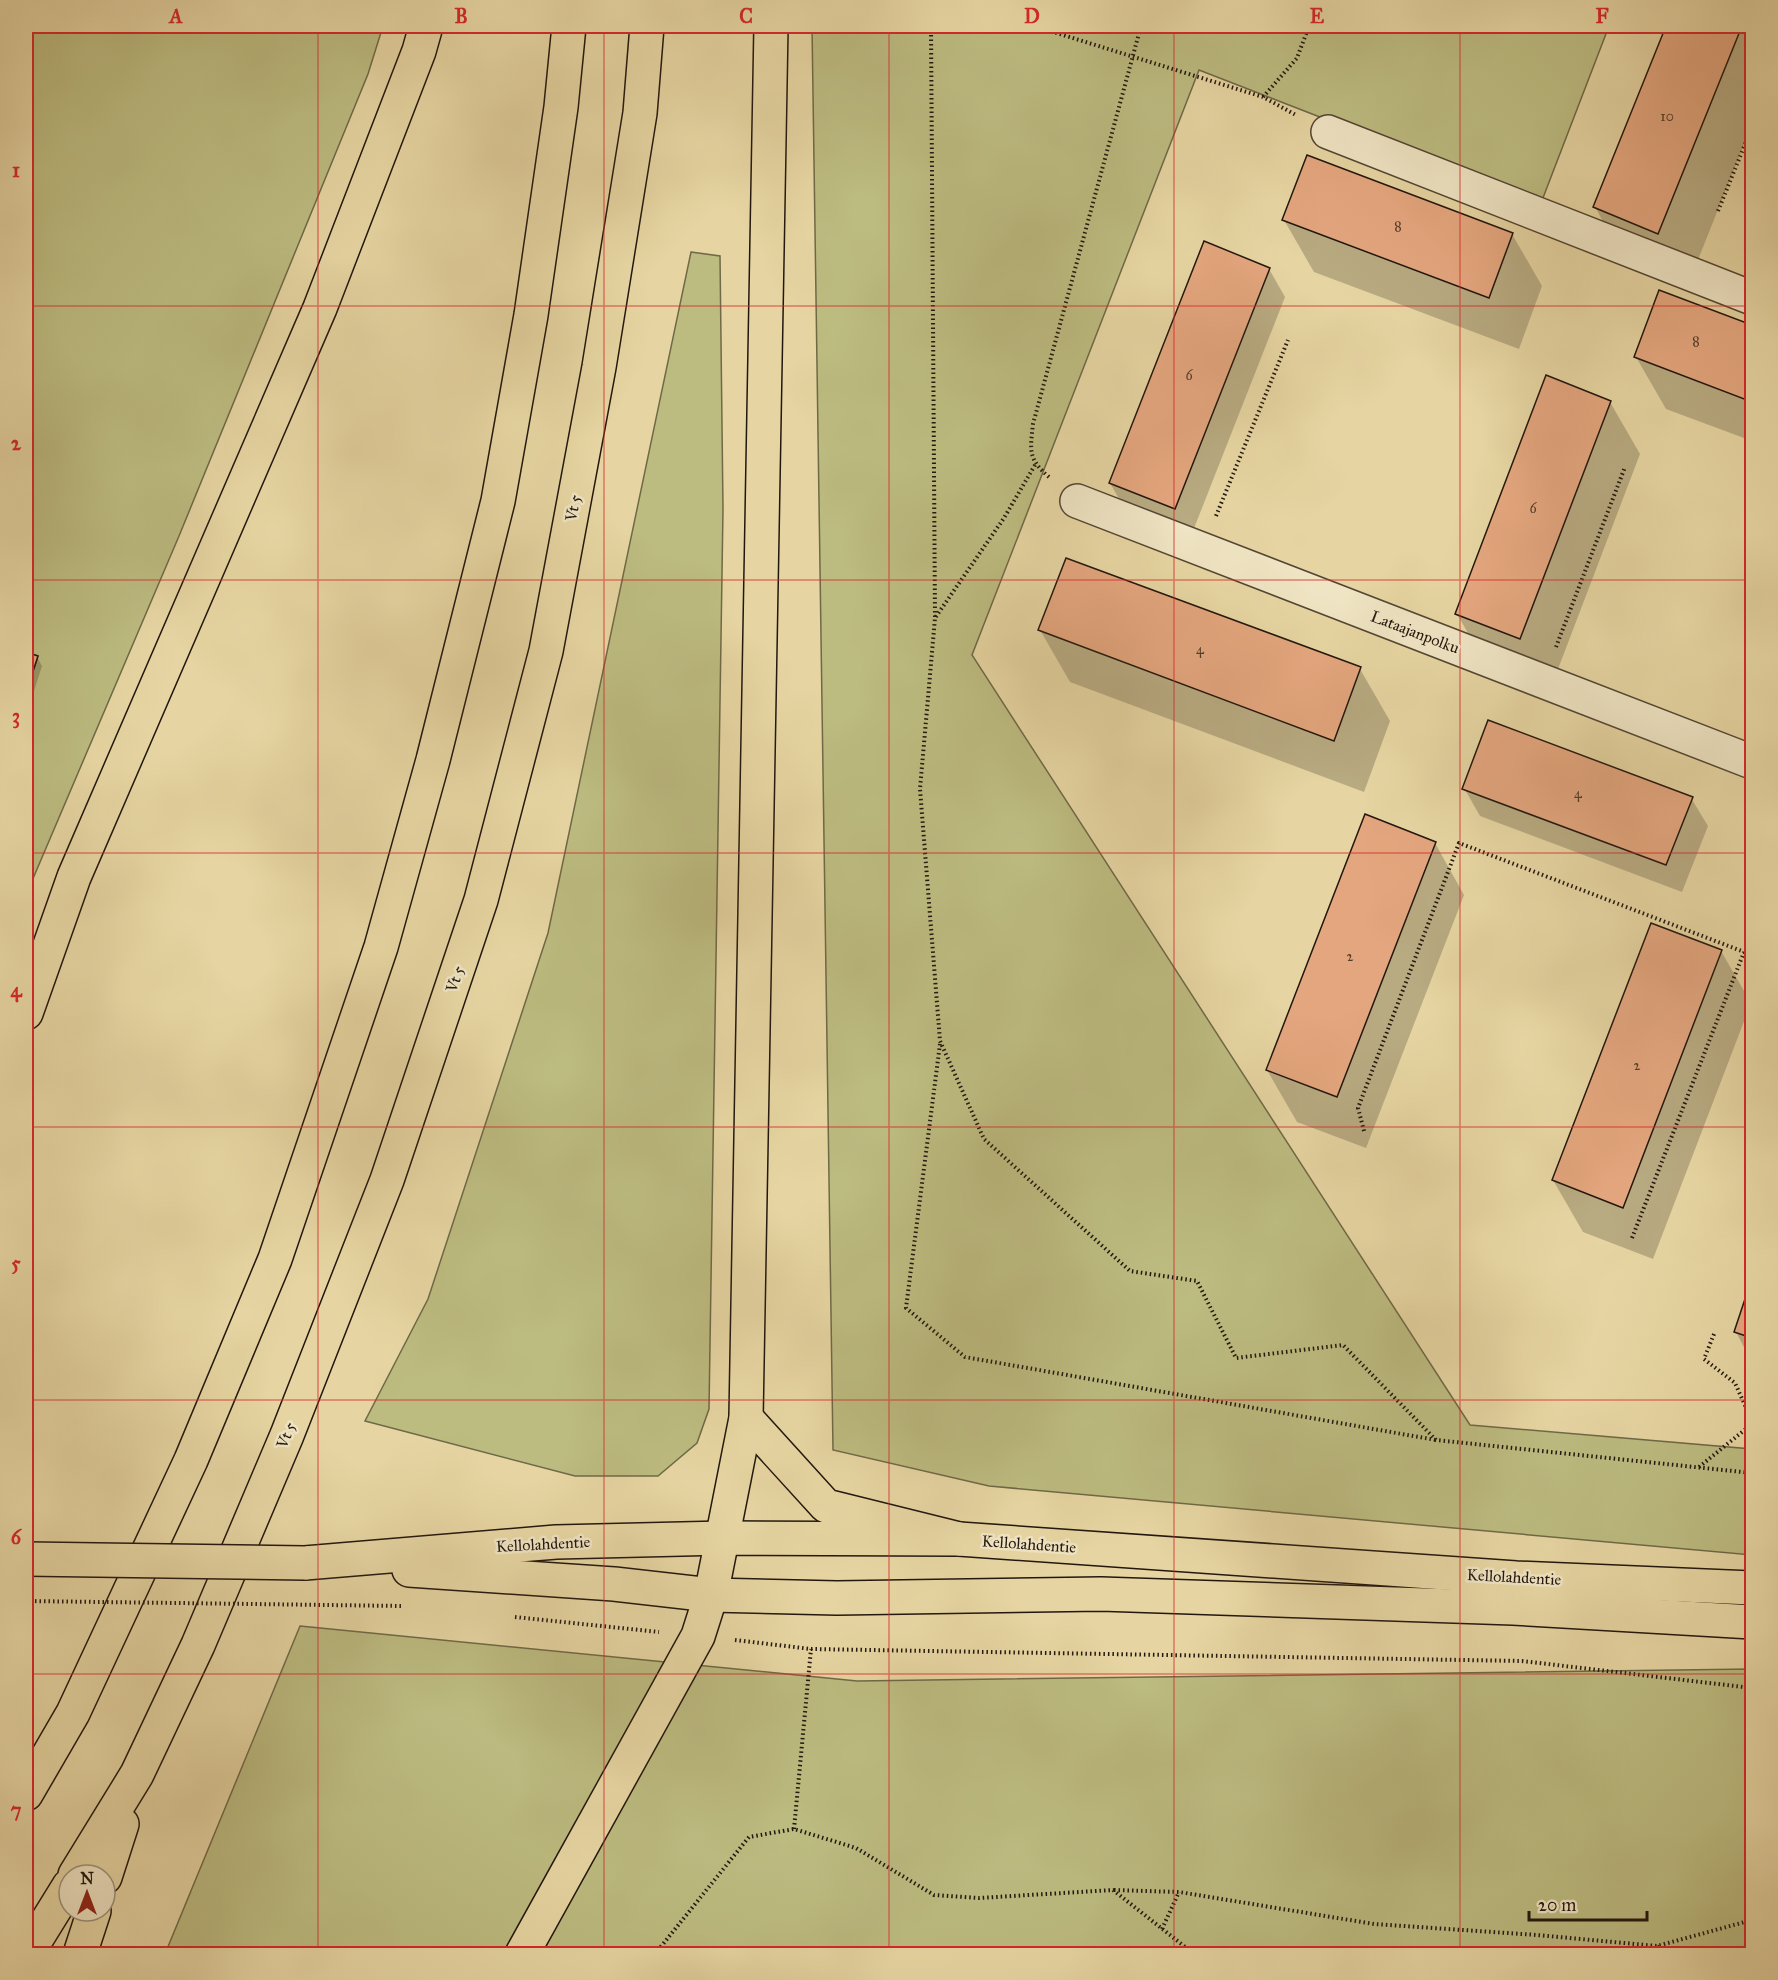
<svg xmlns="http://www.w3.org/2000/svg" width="1778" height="1980" font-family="'IM FELL Great Primer',serif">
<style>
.green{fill:#bcbb80;stroke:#6f6947;stroke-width:1.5}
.shadow{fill:#0003}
.building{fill:#e4a67e;stroke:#22170e;stroke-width:1.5}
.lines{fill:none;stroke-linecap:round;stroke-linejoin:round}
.minor-casing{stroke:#534633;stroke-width:36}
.major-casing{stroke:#22170e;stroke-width:36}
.highway-casing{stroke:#22170e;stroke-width:36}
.path{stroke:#22170e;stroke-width:4;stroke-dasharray:1.5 3;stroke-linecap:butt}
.minor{stroke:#efe4c3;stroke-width:33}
.major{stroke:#e6d5a2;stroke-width:33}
.highway{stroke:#e6d5a2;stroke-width:33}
.major-bridge-casing{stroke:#22170e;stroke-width:36;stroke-linecap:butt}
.path-bridge{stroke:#22170e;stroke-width:4;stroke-dasharray:1.5 3;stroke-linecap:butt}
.major-bridge{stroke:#e6d5a2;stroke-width:33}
.grid{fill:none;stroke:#d62828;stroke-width:1.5;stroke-opacity:0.55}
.labels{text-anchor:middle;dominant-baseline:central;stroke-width:5;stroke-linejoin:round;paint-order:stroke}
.number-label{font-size:14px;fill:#523b2a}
.street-label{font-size:16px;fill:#22170e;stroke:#efe4c3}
.neatline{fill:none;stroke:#d62828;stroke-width:2}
.grid-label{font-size:20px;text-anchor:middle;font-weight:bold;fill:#d62828}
</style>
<rect width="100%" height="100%" fill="#e6d5a2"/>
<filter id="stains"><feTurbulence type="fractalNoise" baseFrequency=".00333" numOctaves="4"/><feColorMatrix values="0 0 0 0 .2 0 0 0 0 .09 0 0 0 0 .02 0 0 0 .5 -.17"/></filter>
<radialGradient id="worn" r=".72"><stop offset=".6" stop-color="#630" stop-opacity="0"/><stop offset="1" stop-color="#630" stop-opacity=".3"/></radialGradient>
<g class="green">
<path d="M26,26h357l-15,48 -189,462 -153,359v-202l12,-37 -12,-4z"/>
<path d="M812,26h797l-68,177 -342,-133 -227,585 498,770 282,24v106l-763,-69 -156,-36z"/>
<path d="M691,252l29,4 3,253 -14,900 -12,34 -39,33h-83l-210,-55 63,-122 120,-366z"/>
<path d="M300,1626l557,55 895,-12v285h-1587z"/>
</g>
<g class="shadow">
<path d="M1667,26h85v98l-64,161 -64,-26 -29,-52z"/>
<path d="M1284,220l228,14 30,52 -23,63 -205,-77z"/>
<path d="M1269,269l16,28 -94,239 -65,-25 -16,-28z"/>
<path d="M1660,292l92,35v114l-86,-32 -30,-52z"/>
<path d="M1610,402l30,52 -90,236 -63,-24 -30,-52z"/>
<path d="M1040,630l320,39 30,52 -26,71 -294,-110z"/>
<path d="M26,653l11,4 5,9 -16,50z"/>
<path d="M1464,788l227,10 17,28 -26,66 -202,-76z"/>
<path d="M1435,843l29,52 -98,253 -69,-26 -30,-52z"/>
<path d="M1721,951l30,52 -98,256 -70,-27 -30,-52z"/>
<path d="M1747,1298l5,1v54l-6,-2 -10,-19z"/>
</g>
<g class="building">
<path d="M1666,26h76l-84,208 -65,-27z"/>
<path d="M1307,155l206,78 -24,65 -207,-78z"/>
<path d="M1204,241l66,27 -95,241 -66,-26z"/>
<path d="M1659,290l93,35v77l-118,-45z"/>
<path d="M1546,375l65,26 -91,238 -65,-25z"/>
<path d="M1066,558l295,109 -27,74 -296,-111z"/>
<path d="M26,652l12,4 -12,37z"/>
<path d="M1488,720l205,77 -27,68 -204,-76z"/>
<path d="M1365,814l71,28 -99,255 -71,-27z"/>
<path d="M1651,923l71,27 -99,258 -71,-28z"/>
<path d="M1746,1296l6,2v40l-18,-6z"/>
</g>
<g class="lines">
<g class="minor-casing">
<g id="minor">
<path d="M1328,132l424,166"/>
<path d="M1077,501l675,261"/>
</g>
</g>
<g class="major-casing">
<g id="major">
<path d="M305,1563l251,-21 168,-4 235,1 557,39 236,10"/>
<path d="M409,1570l205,14 97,11 126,3 264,-4 412,14 239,14"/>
</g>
</g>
<g class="highway-casing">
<g id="highway">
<path d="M26,1013l48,-136 246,-569 99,-257 7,-25"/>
<path d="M746,1418l80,88 133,33"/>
<path d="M26,1794l47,-81 118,-253 84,-201 106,-312 52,-187 65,-259 33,-186 30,-208 8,-81"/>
<path d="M75,1875l62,-101 61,-129 89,-210 100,-255 94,-280 65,-249 53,-284 41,-254 7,-87"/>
<path d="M105,1877l17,-53"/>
<path d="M27,1954l42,-68"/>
<path d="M80,1954l14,-43"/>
<path d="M522,1954l176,-318 13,-41 35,-177 25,-1392"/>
</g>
</g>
<g class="path">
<path d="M931,26l4,592"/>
<path d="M1034,26l229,71 33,18"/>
<path d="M1263,97l34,-39 12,-32"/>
<path d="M1718,211l34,-84"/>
<path d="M1035,465l-31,53 -69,100 -15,171 20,252 44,98 146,132 67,10 39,77 107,-13 93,95 316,33"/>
<path d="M1049,477c-21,-18 -19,-26 -16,-53l108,-398"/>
<path d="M1216,516l72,-176"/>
<path d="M1556,647l69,-180"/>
<path d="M940,1044l-34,264 59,49 471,83"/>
<path d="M1364,1131l-6,-23 101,-265 293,112"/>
<path d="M1632,1238l112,-286"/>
<path d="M1714,1334l-10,25 31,24 17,38"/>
<path d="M1699,1467l53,-43"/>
<path d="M515,1617l144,15"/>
<path d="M735,1640l76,9 711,12 230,27"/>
<path d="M794,1829l17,-180"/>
<path d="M1114,1890l65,2 195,32 163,11 120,11 95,-26"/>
<path d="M1162,1929l17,-37"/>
<path d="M1657,1946l6,8"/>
<path d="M655,1954l94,-117 45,-8 62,19 78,47 45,3 134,-8 76,60 44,4"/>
</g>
<use href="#minor" class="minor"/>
<use href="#major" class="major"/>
<use href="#highway" class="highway"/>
<g class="major-bridge-casing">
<path id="major-bridge" d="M26,1559l279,4"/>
</g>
<path class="path-bridge" d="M26,1601l376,5"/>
<use href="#major-bridge" class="major-bridge"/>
</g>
<path class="grid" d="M318,26v1928M604,26v1928M889,26v1928M1174,26v1928M1460,26v1928M26,306h1726M26,580h1726M26,853h1726M26,1127h1726M26,1400h1726M26,1674h1726"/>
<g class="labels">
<g class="number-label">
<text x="1667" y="116">10</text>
<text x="1398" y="226">8</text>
<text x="1696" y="341">8</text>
<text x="1189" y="375">6</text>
<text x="1533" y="508">6</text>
<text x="1200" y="649">4</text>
<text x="1578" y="793">4</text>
<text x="1350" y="956">2</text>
<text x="1637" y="1065">2</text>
</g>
<g class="street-label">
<text transform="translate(573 508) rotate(-79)">Vt 5</text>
<text transform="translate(1415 632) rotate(21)">Lataajanpolku</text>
<text transform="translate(455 979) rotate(-71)">Vt 5</text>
<text transform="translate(286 1435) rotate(-68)">Vt 5</text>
<text transform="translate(543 1544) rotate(-3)">Kellolahdentie</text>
<text transform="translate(1029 1544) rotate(4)">Kellolahdentie</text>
<text transform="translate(1514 1577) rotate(3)">Kellolahdentie</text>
</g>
</g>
<rect width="1778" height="1980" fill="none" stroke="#e6d5a2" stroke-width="66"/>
<g transform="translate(87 1893)"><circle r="28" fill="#efe4c3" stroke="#9d927b" stroke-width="1.5"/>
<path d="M0-4.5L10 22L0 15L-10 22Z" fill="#8f2418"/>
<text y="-9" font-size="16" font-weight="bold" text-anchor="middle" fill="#22170e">N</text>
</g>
<path d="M1529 1911v9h118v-9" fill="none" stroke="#22170e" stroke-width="3"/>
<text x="1538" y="1911" font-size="18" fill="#22170e" stroke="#efe4c3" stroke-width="4.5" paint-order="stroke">20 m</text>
<rect x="33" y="33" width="1712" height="1914" class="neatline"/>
<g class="grid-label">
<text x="176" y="23">A</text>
<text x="461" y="23">B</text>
<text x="746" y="23">C</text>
<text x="1032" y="23">D</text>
<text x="1317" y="23">E</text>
<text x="1602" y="23">F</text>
<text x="16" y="177">1</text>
<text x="16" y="450">2</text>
<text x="16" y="723">3</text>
<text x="16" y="997">4</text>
<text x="16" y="1270">5</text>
<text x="16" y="1544">6</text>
<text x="16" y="1817">7</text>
</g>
<rect width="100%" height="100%" filter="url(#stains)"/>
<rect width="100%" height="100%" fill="url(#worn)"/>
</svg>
